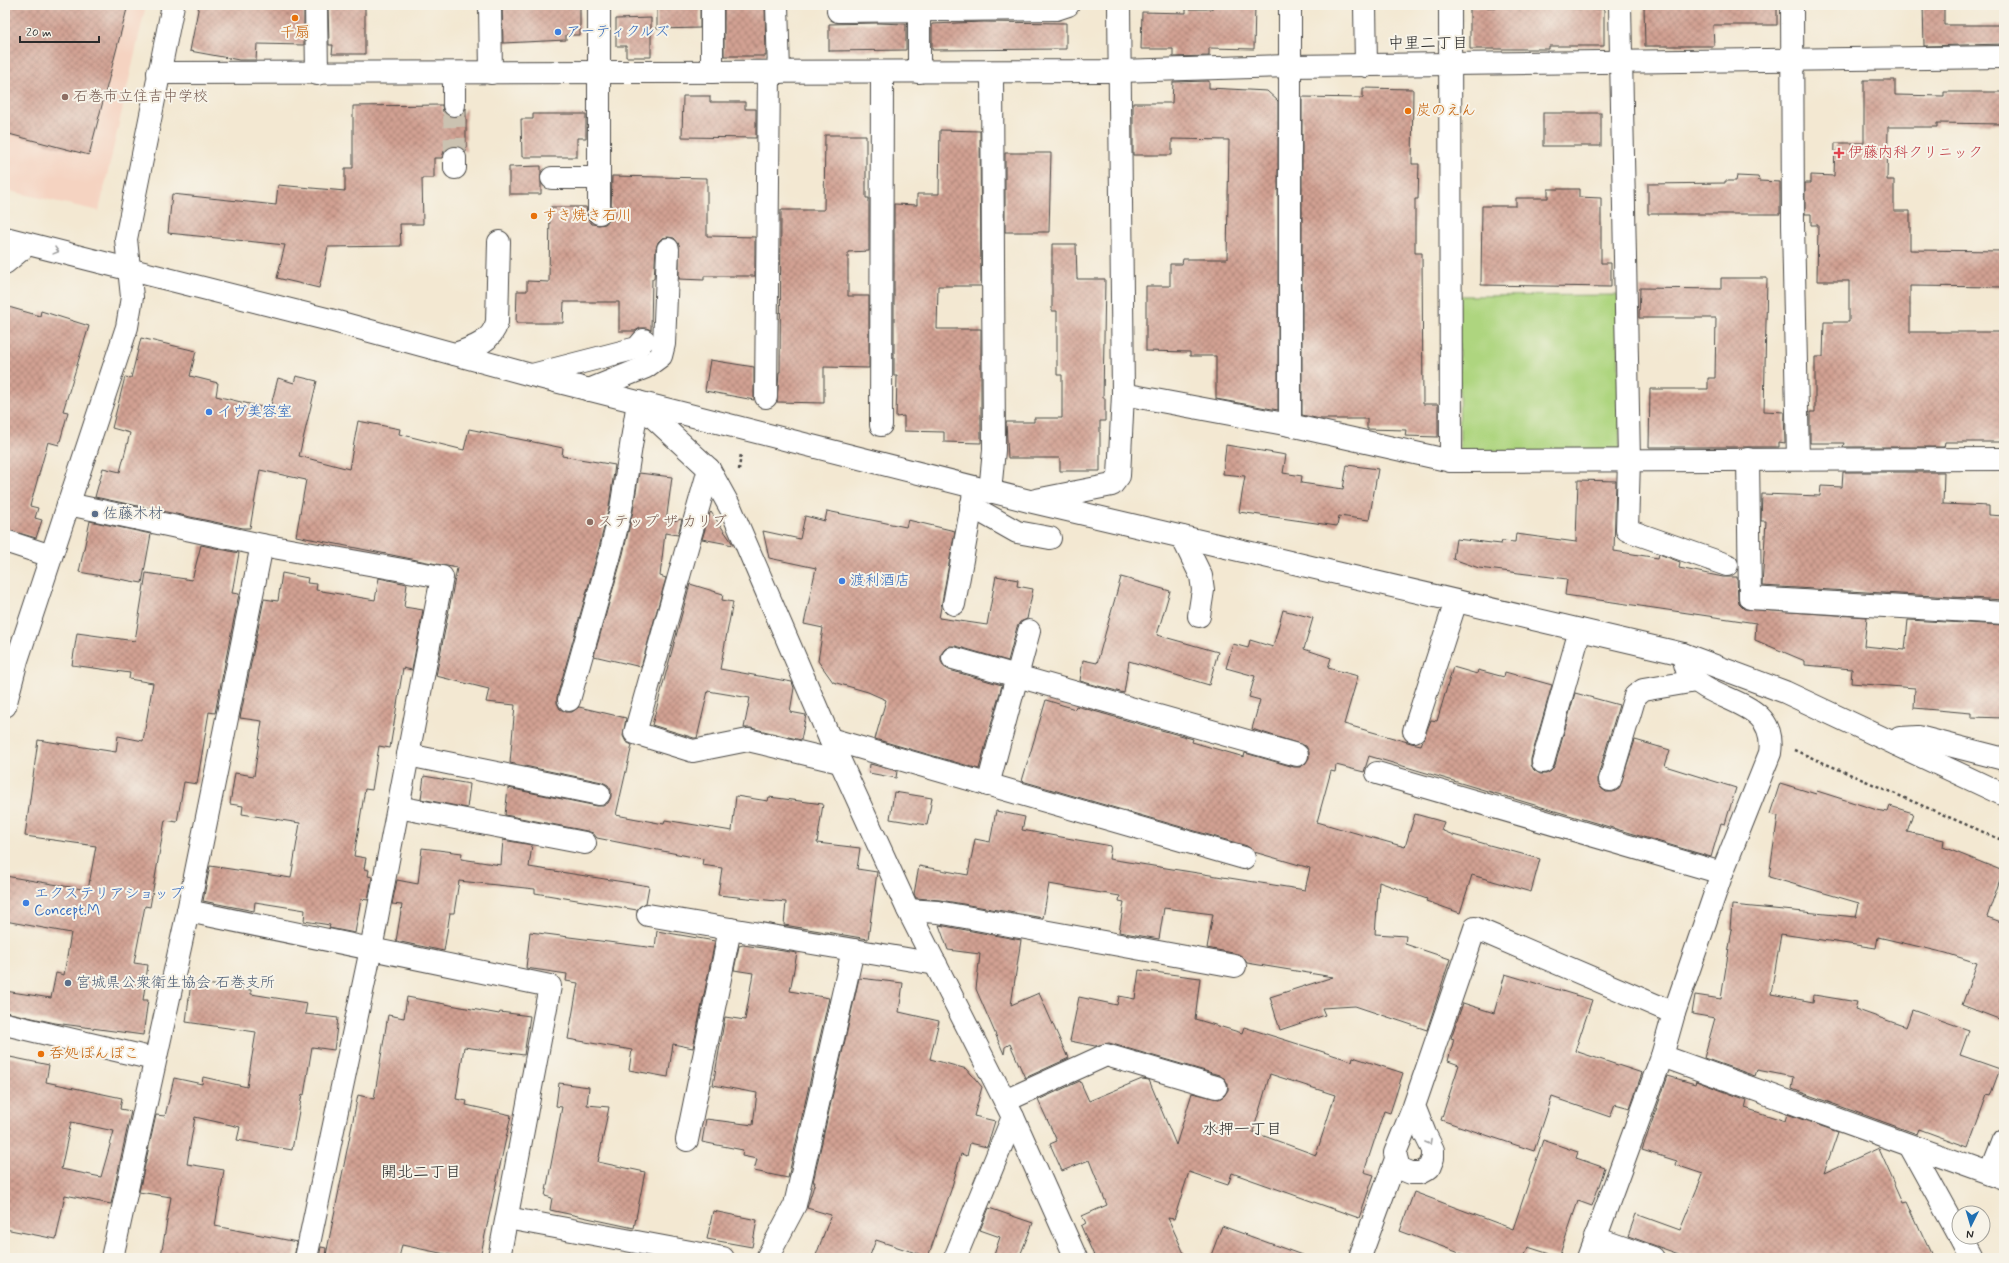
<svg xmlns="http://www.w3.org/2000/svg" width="2009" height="1263" font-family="Mynerve,'Klee One',sans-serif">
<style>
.built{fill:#f5d3c1}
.park{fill:#aed57f;stroke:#6c8055}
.building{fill:url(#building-cross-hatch);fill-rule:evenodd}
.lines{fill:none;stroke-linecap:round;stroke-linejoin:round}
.minor-tunnel{stroke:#cbc2b1;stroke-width:22;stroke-dasharray:22 11;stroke-linecap:butt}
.minor-casing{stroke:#494744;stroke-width:24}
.path{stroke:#494744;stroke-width:2.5;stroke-dasharray:3 3;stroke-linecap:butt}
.minor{stroke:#fff;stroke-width:22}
.oneway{stroke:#a0a0a0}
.food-dot{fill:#e8710a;stroke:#f7f3e8;stroke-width:1.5}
.shop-dot{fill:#3f7fe0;stroke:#f7f3e8;stroke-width:1.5}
.education-dot{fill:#8d6e63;stroke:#f7f3e8;stroke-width:1.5}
.health-dot{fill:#e0444e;stroke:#f7f3e8;stroke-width:1.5}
.service-dot{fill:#5c6f8a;stroke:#f7f3e8;stroke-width:1.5}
.labels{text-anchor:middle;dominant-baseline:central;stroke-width:4;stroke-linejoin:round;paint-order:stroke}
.shop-label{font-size:15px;fill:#366cbe;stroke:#f7f3e8;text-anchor:start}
.food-label{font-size:15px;fill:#c56008;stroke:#f7f3e8;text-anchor:start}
.education-label{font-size:15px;fill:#785e54;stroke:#f7f3e8;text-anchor:start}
.health-label{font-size:15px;fill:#be3a42;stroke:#f7f3e8;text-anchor:start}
.service-label{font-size:15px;fill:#4e5e75;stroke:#f7f3e8;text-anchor:start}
.neighbourhood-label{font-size:16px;fill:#2b2b2b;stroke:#f7f3e8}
</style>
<defs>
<pattern id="building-cross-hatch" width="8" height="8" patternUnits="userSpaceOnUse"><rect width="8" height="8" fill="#d2a193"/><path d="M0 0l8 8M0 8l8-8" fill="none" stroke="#ab8378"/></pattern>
</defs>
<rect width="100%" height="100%" fill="#f7f3e8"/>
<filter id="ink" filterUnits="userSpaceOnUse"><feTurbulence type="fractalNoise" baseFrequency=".025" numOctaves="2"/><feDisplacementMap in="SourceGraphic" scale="8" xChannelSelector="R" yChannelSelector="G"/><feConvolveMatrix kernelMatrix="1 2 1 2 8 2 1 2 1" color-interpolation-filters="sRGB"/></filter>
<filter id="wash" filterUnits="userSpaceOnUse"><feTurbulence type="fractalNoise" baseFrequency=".012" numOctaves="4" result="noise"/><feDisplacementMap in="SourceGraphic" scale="16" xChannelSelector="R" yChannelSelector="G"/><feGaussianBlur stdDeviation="0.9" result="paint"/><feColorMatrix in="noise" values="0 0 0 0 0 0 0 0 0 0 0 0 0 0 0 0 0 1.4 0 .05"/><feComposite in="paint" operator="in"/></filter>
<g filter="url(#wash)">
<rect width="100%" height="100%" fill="#f3e8d2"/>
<path class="built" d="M5,5h141l-47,206 -94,-21z"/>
<path class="park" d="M1618,295l2,157 -160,2 -2,-158z"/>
<g id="blocks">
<g class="building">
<path d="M5,5h123l-39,150 -84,-22z"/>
<path d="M199,5h105v40l-47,-1 -1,16h-17l-49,-9z"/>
<path d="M328,5h37v49h-33l1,-9h-4z"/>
<path d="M502,5l78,1v29h-14v5l-63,3z"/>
<path d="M657,5h43v23l-43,1z"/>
<path d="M724,5h41l1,51h-42z"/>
<path d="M1212,5h43l-1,44 -45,-1v8l-36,1v-8h-32l1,-37 44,1v-4h26z"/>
<path d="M1777,5v20h-64l1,21h-69l-1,-40z"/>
<path d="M1923,5h21v20h60v19l-80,2z"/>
<path d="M1470,7l134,2v37h-55v3h-79z"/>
<path d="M651,18v39h-25v-11h-10v-27z"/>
<path d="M983,22l83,1v26l-134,1v-26z"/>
<path d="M877,23l29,1v26l-77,1v-27z"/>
<path d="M1864,80h31v15l49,1v-4h60v32l-67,-1v4h-49l-1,53h7v31h16v39l94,1v36l-94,-1v46h94v110h-59l-1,5h-101l1,-4h-34v-31h5v-55h8l1,-35h25v-41h-32l1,-56h-7v-11h-6v-31h6v-8l23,1 1,-33h29z"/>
<path d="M1209,81v7l58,3 11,10v309l-62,-11v-43h-26v-4l-44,-1v-65h24v-22h12l1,-5h44l2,-119 -57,-1v16h-39v-52h39l1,-21z"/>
<path d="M1363,88l50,1 -1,75h7l-1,35h-3v54h7l1,151h15v33l-33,-1 1,-6 -39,-1v-10h-47l-18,-4v-318l61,1z"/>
<path d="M683,96h27v6h35v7h11v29l-74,-1z"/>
<path d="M442,105l1,7 5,4 6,1 7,-1 5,-8v44l-5,-5 -6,-1 -6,1 -5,4 -2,7h-8v20h-12l1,46h-23l1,22 -73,1 -9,41 -42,-10 8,-33 -117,-12 4,-39 104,11 2,-20 67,6v-23h8v-62z"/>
<rect x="1543" y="113" width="58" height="33"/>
<path d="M533,114h53v24h-9v19h-55l-1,-38h12z"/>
<path d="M940,130l40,1 1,155h-43l-1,43h44v114l-37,-1v-10l-40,-1v-15l-8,1 1,-41h-3v-172l23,1v-11h22z"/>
<path d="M825,135h41v63h3v53l-21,1v44h21v72l-45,-1v36l-47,-1 2,-30h1l1,-162h43z"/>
<path d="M1005,153h46l-2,79h-44z"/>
<path d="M541,166v28h-32v-27z"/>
<path d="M612,176l95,2v58l48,1v39h-51v4l-25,-1v-35l-5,-6 -6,-1 -6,1 -4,4 -2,6 -2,31h-2l-1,51 -5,-2h-6l-5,3h-16v-29h-55l-1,21h-47l1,-32h10v-10l22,1 1,-75h36l2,12 4,5 7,1 6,-1 5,-4 1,-7z"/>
<path d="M1737,176l21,1 1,4 21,1v32h-132v-30l77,-1v-2h11z"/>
<path d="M1548,189h31v8l22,1v65h10v24l-130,-2 1,-79h34v-8h32z"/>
<path d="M1052,244h24l1,35h28l-2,119h2v23h-5v50h-40v-13h-52l-2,-36h28v-4h28v-43h-5v-64h-5z"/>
<path d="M1721,278h46l-3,133 20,1 1,31 -6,-1v5h-130l1,-58h58v-11h7l1,-60h-77l1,-30 81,1z"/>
<path d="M5,306l35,10 1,-5 48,15 -26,85 5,1 -9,33 -11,-3 -18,64 8,2 -3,10 7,2 -6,18 -31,-9z"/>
<path d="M141,338l55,13 -6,25 28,7 -2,13 54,13 8,-31 16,5 2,-7 21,5 -18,75 50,13 9,-48 42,8 -1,5 65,16 5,-21 94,19 -1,8 53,9 -6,42 -10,41 -42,149v6l3,6 6,3h6l7,-5 47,11 -3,18 3,6 6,3 -16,70 48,9 1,-4 67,11 4,-35 32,5 1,-4 54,7 -6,39 43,5 -3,21 20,3 -9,67 -84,-14 2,-23 -68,-7 4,-27 -20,-3 1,-6 -106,-21 -4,-5 -6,-2 -82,-16 3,-27 89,18h6l5,-3 3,-6v-7l-3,-5 -6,-3 -92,-19 5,-58 -29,-3 3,-13 -53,-13 21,-108 -161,-32 10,-56 -46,-10 -10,58h-7l-148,-31 8,-29 17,4 10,-39 -18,-5 13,-51 6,1z"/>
<path d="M710,360l44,7v33l-49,-9z"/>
<path d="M1226,445l60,10 -3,18 19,3 -1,7 42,6 4,-24 31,4 -9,51 -30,-4 -2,10 -98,-14 6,-36 -22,-2z"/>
<path d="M1843,472h101l-1,32 46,2v9l15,1v84l-242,-14 4,-65h-5l1,-27 58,2 1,-10 21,1z"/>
<path d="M639,473l33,4 -6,45 16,-3 -4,16 -13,-2 -5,43 6,2 -25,89 -47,-11 29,-102 10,-43z"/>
<path d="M1578,480l38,1 -2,70 44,7 1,-4 21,8 -1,6 44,9h14l1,22 1,5 5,5 123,8 -3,29 41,4 3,-30 96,5v93l-33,-1v-4l-57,-5 1,-20 -64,-5 1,-14 -47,-4v-4l-50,-21 1,-17 -191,-28 2,-16 -88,-11 -26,-9 3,-20 45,5 1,-3 13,1 1,-8 60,8z"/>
<path d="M827,511l79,16 2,-7 47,11 -16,87 48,7 9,-49 22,4 -1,6 16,3 -6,30 -7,3 -3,5 -9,34 -52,-15h-6l-5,3 -4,5v7l3,6 5,3 53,15 -23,84 -104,-30 11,-39 -18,-8 -35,-10 -15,-21 5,-33 -19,-4 12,-56 -47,-10 -6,-27 37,8 5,-23 20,5z"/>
<path d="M711,512l20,29 2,4 -31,-6 8,-26z"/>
<path d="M90,521l61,13 -9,49 -63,-11z"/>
<path d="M201,545l38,8 -7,40 7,1 -24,119 -6,-1 -12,72 -13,-2 -7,40 -12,-2 -15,87 -5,-1 -11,57 14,2 -5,35h5l-5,35 -88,-12 -50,-11v-21l46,7 5,-25 8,2 7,-42 -66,-12v-45l83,14 8,-44 -71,-10 13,-96 78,12 2,-16 25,5 10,-58 -24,-4 1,-6 -58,-8 5,-32 58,8 11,-68 46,7z"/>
<path d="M282,573l26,5 -1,5 10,1 -1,6 59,10 4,-22 28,6 -3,23 19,3 -11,60 -9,-2 -13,80 -11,-2 -7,44 -7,-1 -11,67 12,2 -2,11 5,1 -1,6 4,1 -4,23 -7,-1 -6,34 -26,-5 1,-3 -26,-4 1,-11 -50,-8 -1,9 -51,-10 7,-35 81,12 9,-55 -58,-9 1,-8 -13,-2 5,-31 19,3 8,-55 -22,-3 24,-119 14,2z"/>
<path d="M1121,577l49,14 -13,44 61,17 -9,33 -80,-24 -5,32 -44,-12 3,-21 14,3z"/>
<path d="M690,584l33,10 -1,6 11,2 -13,67 72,13 2,6 -4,24 16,3 -5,25 -50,-12h-7l6,-30 -42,-7 -11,47h-3l-42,-13z"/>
<path d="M1283,610l30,8 -9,31 27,9 -3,10 30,8 -14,48 67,19 10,2 10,-25 6,1 16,-54 24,7 1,-4 26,7 1,-5 47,13 -21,74v6l3,5 6,4h6l5,-3 4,-6 20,-72 44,12 -21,71v7l3,5 5,4h7l6,-3 16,-49 35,10 -5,16 71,22 -11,36 -4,-1 -10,34 -342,-101 -5,16 -28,-7 -1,7 -4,-1 -14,51 88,25 10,-33 29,8 -3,8 12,5 87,24 -9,33 -59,-17 -12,38 -34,-12 1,-2 -48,-17 -4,52 31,2 -1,8 45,15 -23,71 -72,-24 -33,2 3,7 -45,15 -10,-33 63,-20 -86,-14 -4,-6 -5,-3 -31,-6 6,-34 -49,-6 -5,31 -40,-7 5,-30 -5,-1 1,-5 -48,-8 -23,-4 -6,34 -103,-18 -24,-2 -2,-4 5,-28 49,9 7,-36 15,3 6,-31 29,6 -3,13 89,16 -2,13 196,31 5,-22 -56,-16 -7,-6 -225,-65 24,-81 29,9 1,-3 117,33 -1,3 52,15 1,-4 49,14h6l5,-3 4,-6v-6l-3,-6 -54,-17 8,-29 -11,-3 6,-21 -29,-8 7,-24 15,4 2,-8 23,7z"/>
<path d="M870,764l27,7 -1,7 -27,-5z"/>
<path d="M424,776l46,8 -3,24 -46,-9z"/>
<path d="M1780,783l36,11 1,-3 60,19 11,2 2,-6 23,7 -6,19 37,8 -1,7 60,24 -16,46 17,6v98l-42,-16 15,-42 -31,-10 -68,-16 -2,11 -95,-14 -10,60 42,8 1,-7 43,7 -2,7 51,18 6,-17 57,20 -9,25 40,14 -10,27 -3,-1 -19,52 -49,-18 -2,5 -125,-45 2,-12 -37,-7 -2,6 -51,-18 11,-40 -23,-4 3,-19 26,4 11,-70h-2l2,-24 124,12 3,-14 -90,-26 9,-61 -8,-2z"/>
<path d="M894,792l38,6 -5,27 -37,-6z"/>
<path d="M503,840l29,5 -3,22 120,19 -3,17 -7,4 -2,3 -102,-17v-4l-76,-8 -5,32h-4l-6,38 -48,-10 6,-36 -10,-1 5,-24 21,4 4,-36 40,5 -1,6 40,6z"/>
<path d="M939,925l82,15 -10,65 28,-12 28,63v-3l2,5 -44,20 -15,-34 -5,3 -1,7 -28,-65 4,-35 -32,-4z"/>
<path d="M657,931l58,10 -22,107 -20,-4 -5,33 -39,-7 3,-20 -64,-11 10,-56 -12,-2 1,-7 -41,-6 4,-36 125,16z"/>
<path d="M743,945l54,8 -7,38 39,7 -41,180 -34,-7 3,-12 -15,-3 1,-6 -41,-8 4,-23 47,6 4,-32 -44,-8 12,-68 20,3 8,-47 -19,-3 5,-24z"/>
<path d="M1139,970l61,8 -5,41 47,14 2,-6 108,34 1,-4 50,16 -13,40 -6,-2 -20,61 10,3 -15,43 -127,-45 -4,12 -39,-13 -15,47 -6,-1 18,40h-91l-14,-32 5,-3 -4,-7 25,-11 -18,-45 -27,11 -12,-27 7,-3 -19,-41 42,-19 9,20 53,-22 7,1 27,65 16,-52 27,6 5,-3 4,-6v-6l-3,-5 -6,-4 -110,-32 -14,3 -25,-5 9,-44 38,8 2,-9 16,3zM1270,1074l65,21 -19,60 -63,-23z"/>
<path d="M1505,974l87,26 -17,51 67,22 -12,35 -15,-4 -5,13 -58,-20 -18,54 -93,-31 18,-55 -11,-4 6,-22 -3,-1 12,-35 31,10z"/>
<path d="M859,978l44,5 -4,29 40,9 -9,38 37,10 15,18 -8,29 21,5 -8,26 -17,-4 -3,13 -6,-2 -10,36 -23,67 -52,-17 -7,18h-54l16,-43 -24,-7 8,-26h-2z"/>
<path d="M191,982l60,8v4l56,9 -2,11 33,4 -4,32 -22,-3 -8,48 -2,-1 -10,56 -55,-10 3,-13 -45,-10 -8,47 37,6 -9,56 82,16 -3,16h-120l-13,-2 10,-59 -32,-5 17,-77 9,1 9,-38 28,6 1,-7 44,10 9,-55 -70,-10z"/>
<path d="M407,997l92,17 1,-2 30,4 -6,39 -60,-8 -8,52 11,2 -1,4 45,10 -31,143h-16l-62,-13 -3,13h-70l1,-2 -4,-1 32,-160 16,4 14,-84 16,3z"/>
<path d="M5,1056l44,9 -3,17 76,16 -2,11 11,2 -20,93 -46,-9 -9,44 -51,-10zM71,1122l43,9 -13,46 -40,-8z"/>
<path d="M1668,1076l27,8 1,-3 51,19 -2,8 40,13 2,-7 51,18 -14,41 55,-25 24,54 4,-1 26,57h-243l-62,-22 8,-22 44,16 23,-56 -27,-9 1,-4 -35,-11z"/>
<path d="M559,1083l30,4 -2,18 22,2 -11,55 47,10 -11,56 -84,-18 2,-12 -7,-2 17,-89 -6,-1z"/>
<path d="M1543,1140l35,12 -2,6 29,10 -13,38 -14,-5 -19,56 -31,-10 -4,11h-51l-73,-27 14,-39 99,37z"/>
<path d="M989,1208l44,15 -14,35h-26l7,-21 -20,-7z"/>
<path d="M713,1211l44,9 -5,27 -45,-8z"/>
<path d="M1222,1226l80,29v3h-92z"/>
<path d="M321,1247l5,1 -1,10h-6z"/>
</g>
</g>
</g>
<g filter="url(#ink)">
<use href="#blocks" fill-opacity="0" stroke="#494744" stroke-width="1"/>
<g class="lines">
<path class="minor-tunnel" d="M454,105l1,53"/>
<g class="minor-casing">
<g id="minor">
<path d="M316,5l1,69"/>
<path d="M490,5l1,68"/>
<path d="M599,5v208"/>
<path d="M712,5v67"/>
<path d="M777,5l2,67"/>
<path d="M919,5v67"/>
<path d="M1290,5v420"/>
<path d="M1365,5l1,61"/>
<path d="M1450,5l1,456"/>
<path d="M1620,5l9,455 -2,70 100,35"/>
<path d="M1792,5l1,219 5,235"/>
<path d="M838,11l218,-2 12,-4"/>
<path d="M158,73l961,-2 170,-5 715,-9"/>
<path d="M454,73v32"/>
<path d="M455,158v10"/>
<path d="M552,178h47"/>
<path d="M5,238l325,82 201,55 498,126 654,153 102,38 219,103"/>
<path d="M5,263l23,-19"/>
<path d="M455,354c18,-6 37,-12 42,-32l2,-80"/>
<path d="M532,375l105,-27 7,-8"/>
<path d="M589,390l57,-23 15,-11 3,-12 4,-95"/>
<path d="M1123,394l167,31 161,36 553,-2"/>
<path d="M766,397l3,-325"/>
<path d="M640,405l69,64 22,40 99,230 78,171 105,207 63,141"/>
<path d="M881,425l1,-353"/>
<path d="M1748,459l2,139 254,15"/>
<path d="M709,469l-74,264 58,18 55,-11 92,22"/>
<path d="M990,492l4,-42 -2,-378"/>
<path d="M1036,500l76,-15 7,-9 4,-82 -4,-389"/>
<path d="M68,504l194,41 180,32 -71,372 -65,309"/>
<path d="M971,506l46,26 33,6"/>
<path d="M1182,537l19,39 2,14 -4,26"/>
<path d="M5,541l46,15"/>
<path d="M954,604l21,-116"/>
<path d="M953,658l344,97"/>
<path d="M569,700l42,-149 10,-42 17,-107"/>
<path d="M5,706l12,-46 110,-333 5,-30 -6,-58 47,-234"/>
<path d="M1414,731l42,-130"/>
<path d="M830,739l414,119"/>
<path d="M1896,744l4,-6 18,-1 86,22"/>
<path d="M408,755l191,39"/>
<path d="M1543,762l37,-132"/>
<path d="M1377,773l345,100"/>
<path d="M1610,780l25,-84 8,-6 53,-9"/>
<path d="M988,785l41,-154"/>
<path d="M398,807l187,36"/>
<path d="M908,910l30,2 297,54"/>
<path d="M188,911l362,75 -51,272"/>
<path d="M648,915l288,49"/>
<path d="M5,1024l149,35"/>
<path d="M1662,1056l342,123"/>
<path d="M1005,1101l101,-46 110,32"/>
<path d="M1414,1106l11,28 8,16v8l-4,10 -9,5h-9l-12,-5 -4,-15 19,-47 61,-178 199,85"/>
<path d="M687,1140l43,-211"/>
<path d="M1910,1146l49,89"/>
<path d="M1991,1174l13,-33"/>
<path d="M507,1218l216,40"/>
<path d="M1960,1237l11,21"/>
<path d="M1595,1238l58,20"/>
<path d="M1361,1254l35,-95"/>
<path d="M112,1258l76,-347 74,-366"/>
<path d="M767,1258l28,-53 58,-255"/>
<path d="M955,1258l58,-141"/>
<path d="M1588,1258l74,-202 12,-43 48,-140 48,-120c8,-55 -58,-48 -82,-81 -3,-5 -4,-12 -5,-18"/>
</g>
</g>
<g class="path">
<path d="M739,470l2,-17"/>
<path d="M1794,750l210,91"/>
</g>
<use href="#minor" class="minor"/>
</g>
<defs><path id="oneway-chevron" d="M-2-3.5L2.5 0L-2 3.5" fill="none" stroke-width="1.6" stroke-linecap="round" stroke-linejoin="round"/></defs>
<g class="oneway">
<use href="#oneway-chevron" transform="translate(56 251) rotate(15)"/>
<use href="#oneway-chevron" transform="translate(1429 1142) rotate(61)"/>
</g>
</g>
<g class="food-dot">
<circle cx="295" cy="18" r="4"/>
<circle cx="1408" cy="111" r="4"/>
<circle cx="534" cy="216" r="4"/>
<circle cx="41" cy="1054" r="4"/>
</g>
<g class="shop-dot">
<circle cx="558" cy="32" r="4"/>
<circle cx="209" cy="412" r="4"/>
<circle cx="842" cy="581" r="4"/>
<circle cx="26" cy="903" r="4"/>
</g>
<g class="education-dot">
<circle cx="65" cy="97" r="4"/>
<circle cx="590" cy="522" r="4"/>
</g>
<path class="health-dot" d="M1837 147h4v4h4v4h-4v4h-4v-4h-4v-4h4z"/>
<g class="service-dot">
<circle cx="95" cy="514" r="4"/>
<circle cx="68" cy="983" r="4"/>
</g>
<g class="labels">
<g class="shop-label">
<text x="566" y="32">アーティクルズ</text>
<text x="217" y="412">イヴ美容室</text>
<text x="850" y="581">渡利酒店</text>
<text x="34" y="894">エクステリアショップ<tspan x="34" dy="17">Concept.M</tspan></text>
</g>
<g class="food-label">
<text x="295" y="33" text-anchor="middle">千扇</text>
<text x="1416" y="111">炭のえん</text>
<text x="542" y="216">すき焼き石川</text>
<text x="49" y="1054">呑処ぽんぽこ</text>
</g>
<g class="education-label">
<text x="73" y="97">石巻市立住吉中学校</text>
<text x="598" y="522">ステップ ザ カリブ</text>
</g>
<g class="health-label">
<text x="1848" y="153">伊藤内科クリニック</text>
</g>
<g class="service-label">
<text x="103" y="514">佐藤木材</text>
<text x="76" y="983">宮城県公衆衛生協会 石巻支所</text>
</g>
<g class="neighbourhood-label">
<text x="1428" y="43">中里二丁目</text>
<text x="1242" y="1129">水押一丁目</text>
<text x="421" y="1172">開北二丁目</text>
</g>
</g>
<rect width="2009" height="1263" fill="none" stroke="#f7f3e8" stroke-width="20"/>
<g transform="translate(1971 1225) rotate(185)"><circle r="19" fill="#f7f3e8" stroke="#a5a39c"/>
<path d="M0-3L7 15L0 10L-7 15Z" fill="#1f6fb2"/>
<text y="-6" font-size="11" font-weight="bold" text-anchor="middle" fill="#2b2b2b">N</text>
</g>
<path d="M20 36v6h79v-6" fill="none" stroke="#2b2b2b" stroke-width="2"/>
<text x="26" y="36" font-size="12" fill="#2b2b2b" stroke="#f7f3e8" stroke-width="3" paint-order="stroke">20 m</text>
</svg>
